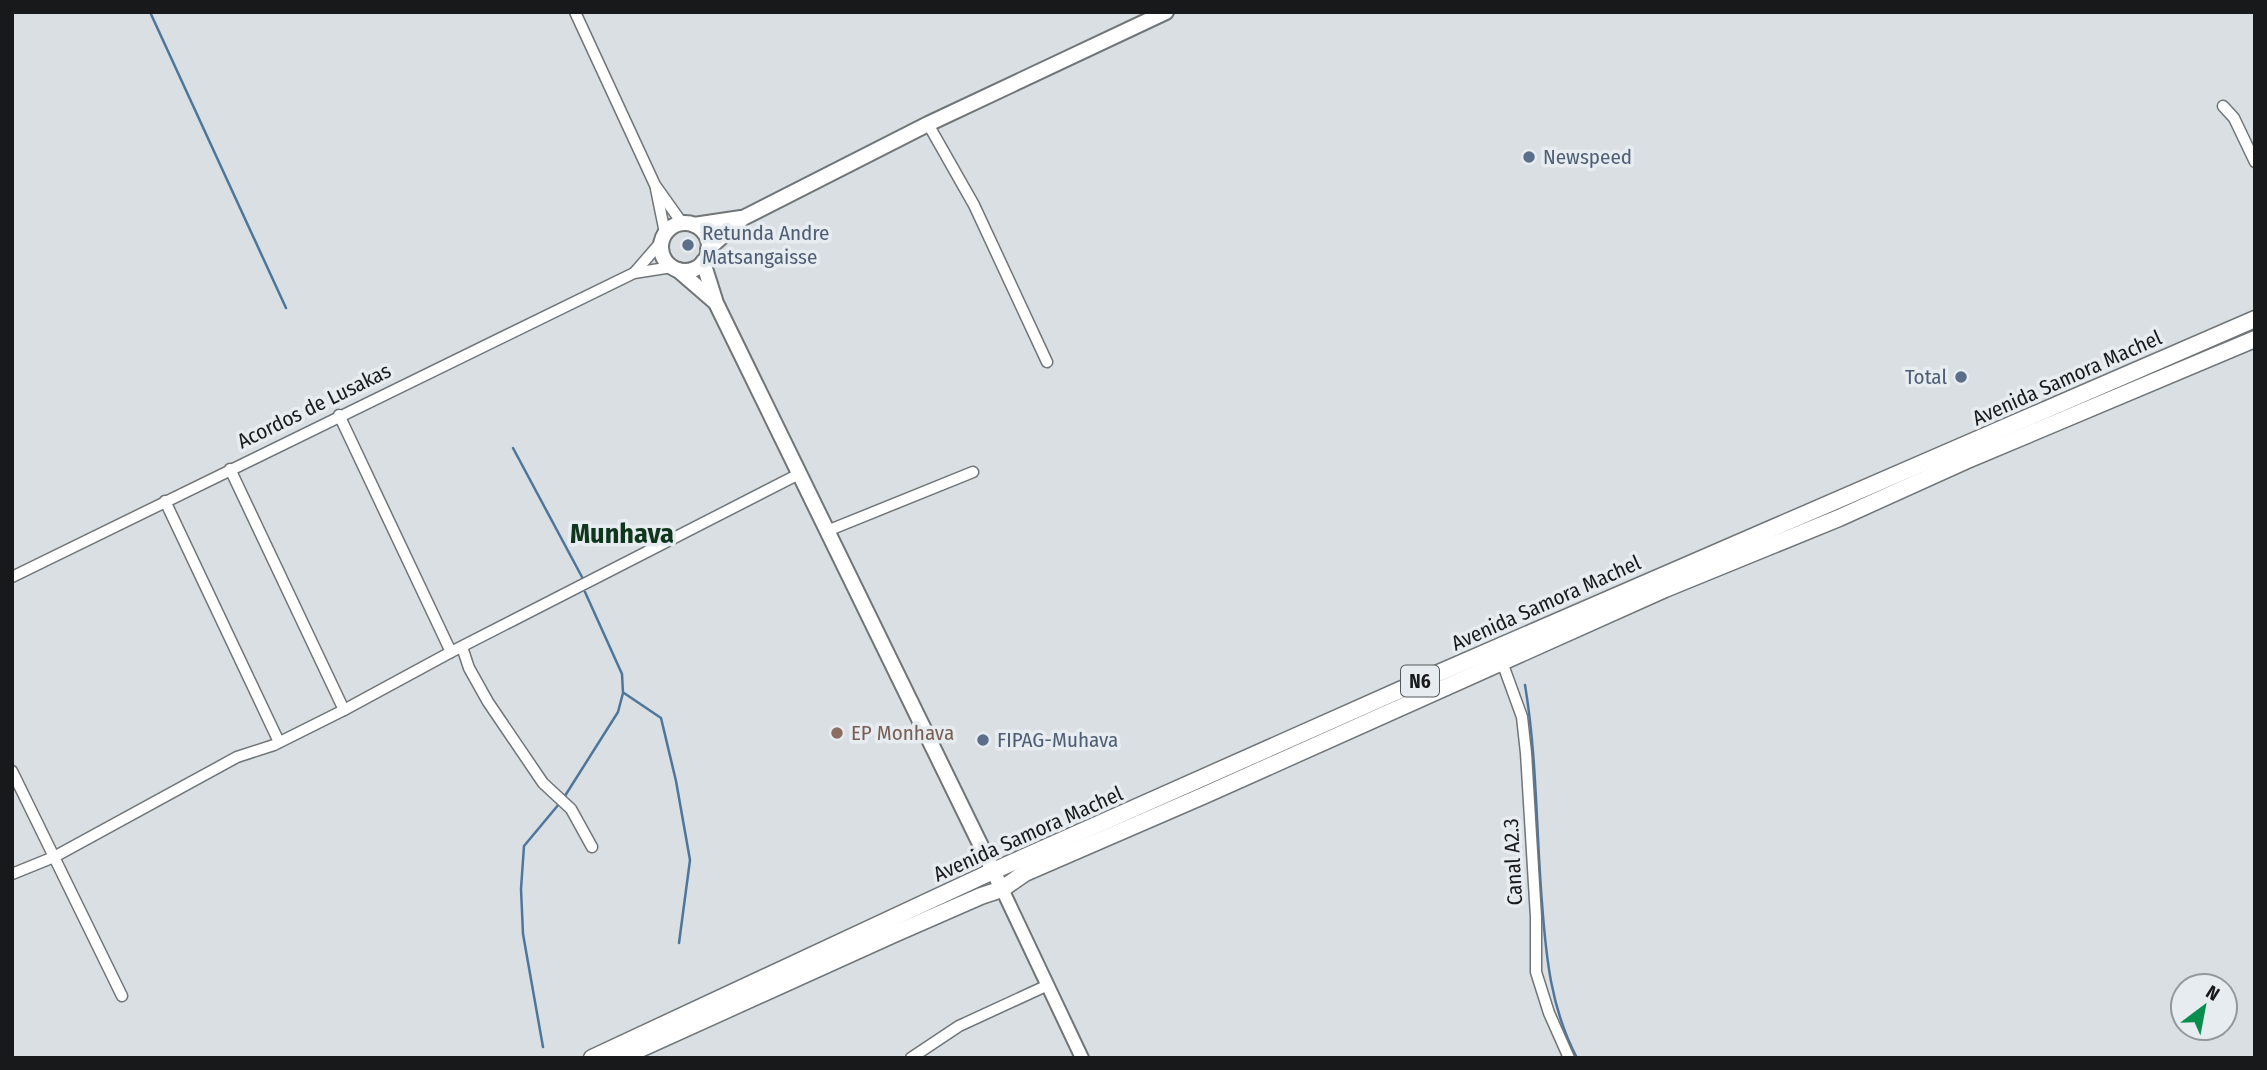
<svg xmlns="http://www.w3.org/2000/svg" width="2267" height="1070" font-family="'Fira Sans Condensed',sans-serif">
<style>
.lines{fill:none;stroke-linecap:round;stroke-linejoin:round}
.stream{stroke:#4e769b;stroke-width:2.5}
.minor-casing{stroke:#707578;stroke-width:13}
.tertiary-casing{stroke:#707578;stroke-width:16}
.secondary-casing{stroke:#707578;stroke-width:18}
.trunk-casing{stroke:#707578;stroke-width:19}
.minor{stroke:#fff;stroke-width:10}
.tertiary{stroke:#fff;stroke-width:12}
.secondary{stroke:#fff;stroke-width:14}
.trunk{stroke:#fff;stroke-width:16}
.service-dot{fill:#5c6f8a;stroke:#e7ecf0;stroke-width:2.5}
.education-dot{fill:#8d6e63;stroke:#e7ecf0;stroke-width:2.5}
.labels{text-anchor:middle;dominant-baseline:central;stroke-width:7;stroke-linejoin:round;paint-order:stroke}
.shield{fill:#e7ecf0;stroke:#55585b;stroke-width:2}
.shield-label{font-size:19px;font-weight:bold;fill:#17191b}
.service-label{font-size:21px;fill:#4e5e75;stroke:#e7ecf0;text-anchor:start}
.street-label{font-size:21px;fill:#17191b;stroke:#e7ecf0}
.education-label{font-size:21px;fill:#785e54;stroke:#e7ecf0;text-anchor:start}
.district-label{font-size:28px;font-weight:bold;fill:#10361e;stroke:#e7ecf0}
</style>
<rect width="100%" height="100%" fill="#d9dfe3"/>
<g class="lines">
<g class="stream">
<path d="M150,12l136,296"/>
<path d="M513,448l69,129"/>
<path d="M1525,685c12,72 11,145 17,218 4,54 9,106 35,155"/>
<path d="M624,693l37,25 15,63 14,79 -11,83"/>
<path d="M563,799l55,-87 5,-19 -1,-19 -37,-82"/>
<path d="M543,1047l-20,-113 -2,-45 3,-43 35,-42"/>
</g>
<g class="minor-casing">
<g id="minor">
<path d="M575,12l80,173 27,38"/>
<path d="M2223,106l11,12 21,44"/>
<path d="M928,124l46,81 73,157"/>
<path d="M656,189l9,44"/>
<path d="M635,272l26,-30"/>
<path d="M339,415l112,237"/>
<path d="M230,469l114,241"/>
<path d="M165,501l114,241"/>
<path d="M827,531l146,-59"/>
<path d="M12,577l622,-304 38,-6"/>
<path d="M462,647l7,21 19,34 55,81 28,26 21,38"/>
<path d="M1502,662l20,55 4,36 10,164v55l13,41 20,45"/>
<path d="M12,771l110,225"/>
<path d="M12,874l42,-17 183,-100 37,-12 70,-35 107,-58 348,-178"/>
<path d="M911,1058l48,-32 89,-41"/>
</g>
</g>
<g class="tertiary-casing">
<path id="tertiary" d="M1002,889l80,169"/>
</g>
<g class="secondary-casing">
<g id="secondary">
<circle cx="685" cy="247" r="24"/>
<path d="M694,225l47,-7"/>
<path d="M708,249l35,-31 185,-94 238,-112"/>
<path d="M703,262l13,41 286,586"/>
<path d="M678,270l37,32"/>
</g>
</g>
<g class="trunk-casing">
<g id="trunk">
<path d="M592,1058l401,-187 434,-193 828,-359"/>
<path d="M620,1058l274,-124 87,-38 21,-7 23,-16 180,-78 460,-206 174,-71 126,-57 290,-122"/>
</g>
</g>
<use href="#minor" class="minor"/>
<use href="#tertiary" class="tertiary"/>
<use href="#secondary" class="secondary"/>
<use href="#trunk" class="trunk"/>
</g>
<g class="service-dot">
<circle cx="1529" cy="157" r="7"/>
<circle cx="688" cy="245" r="7"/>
<circle cx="1961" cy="377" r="7"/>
<circle cx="983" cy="740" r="7"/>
</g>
<circle class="education-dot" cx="837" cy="733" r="7"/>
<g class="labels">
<rect class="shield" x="1401" y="665.5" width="38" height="31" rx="5"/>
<g class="shield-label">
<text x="1420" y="681">N6</text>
</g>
<g class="service-label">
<text x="1543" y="157">Newspeed</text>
<text x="702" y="233">Retunda Andre<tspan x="702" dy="24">Matsangaisse</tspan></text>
<text x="1947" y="377" text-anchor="end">Total</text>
<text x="997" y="740">FIPAG-Muhava</text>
</g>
<g class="street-label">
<text transform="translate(2067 378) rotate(-24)">Avenida Samora Machel</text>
<text transform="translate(314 406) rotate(-26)">Acordos de Lusakas</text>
<text transform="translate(1546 603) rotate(-24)">Avenida Samora Machel</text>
<text transform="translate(1028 834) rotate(-24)">Avenida Samora Machel</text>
<text transform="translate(1513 862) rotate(-93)">Canal A2.3</text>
</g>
<g class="education-label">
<text x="851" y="733">EP Monhava</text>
</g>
<g class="district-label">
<text x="622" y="533">Munhava</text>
</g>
</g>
<rect width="2267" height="1070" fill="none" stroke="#17191b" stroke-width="28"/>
<g transform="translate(2204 1007) rotate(32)"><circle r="33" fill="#e7ecf0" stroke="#94989b" stroke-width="2"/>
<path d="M0-5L12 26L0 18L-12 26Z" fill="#078e4c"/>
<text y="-10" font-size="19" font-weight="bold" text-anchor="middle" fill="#17191b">N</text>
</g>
</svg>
